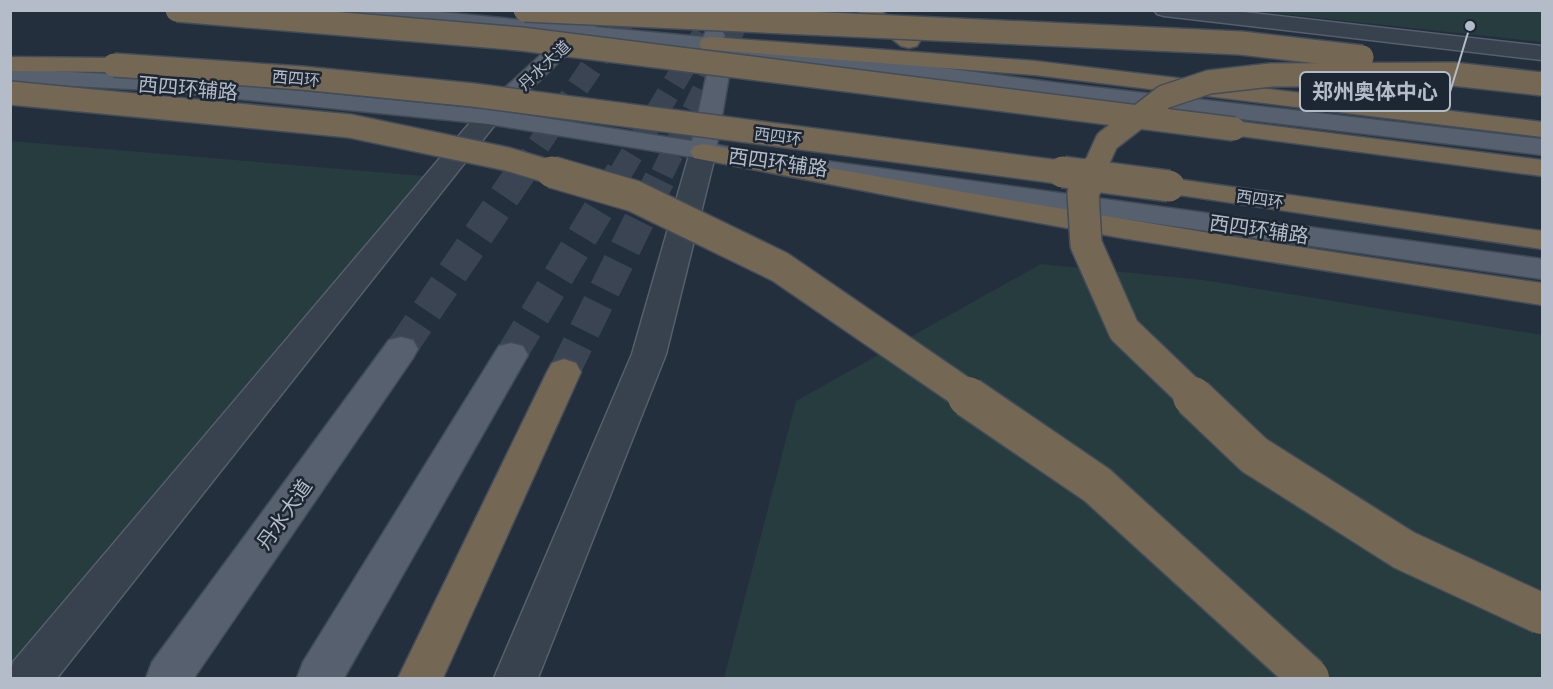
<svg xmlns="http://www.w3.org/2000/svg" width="1553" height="689" font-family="'Archivo Narrow','Noto Sans SC',sans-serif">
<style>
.green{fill:#263c3f}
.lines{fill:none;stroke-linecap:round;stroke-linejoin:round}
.major-tunnel-far1{stroke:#3a4453;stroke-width:23;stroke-dasharray:23 12;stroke-linecap:butt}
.major-tunnel{stroke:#3a4453;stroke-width:31;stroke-dasharray:31 15;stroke-linecap:butt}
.highway-tunnel-far1{stroke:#3a4453;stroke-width:23;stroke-dasharray:23 12;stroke-linecap:butt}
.highway-tunnel{stroke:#3a4453;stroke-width:31;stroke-dasharray:31 15;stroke-linecap:butt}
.minor-casing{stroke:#565f6c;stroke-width:3}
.major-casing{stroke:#414a57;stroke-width:3}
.highway-casing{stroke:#434c59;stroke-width:3}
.minor{fill:#38414e;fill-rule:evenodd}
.major{fill:#56606e;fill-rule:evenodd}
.highway{fill:#746855;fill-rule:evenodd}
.highway-bridge-far2-casing{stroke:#434c59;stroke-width:26;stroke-linecap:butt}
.highway-bridge-far1-casing{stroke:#434c59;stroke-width:34;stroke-linecap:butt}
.highway-bridge-casing{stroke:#434c59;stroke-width:43;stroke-linecap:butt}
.highway-bridge-far2{stroke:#746855;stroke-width:23}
.highway-bridge-far1{stroke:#746855;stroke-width:31}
.highway-bridge{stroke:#746855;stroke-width:40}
.labels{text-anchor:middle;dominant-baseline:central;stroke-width:5;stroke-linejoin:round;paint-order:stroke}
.far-street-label{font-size:16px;fill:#b4bcc9;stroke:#1d2633}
.street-label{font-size:20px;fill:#b4bcc9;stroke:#1d2633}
.leader{fill:none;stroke:#b4bcc9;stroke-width:2}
.callout-dot{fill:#b4bcc9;stroke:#1d2633;stroke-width:2}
.callout{fill:#1d2633;stroke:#b4bcc9;stroke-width:2}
.callout-label{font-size:21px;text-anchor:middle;font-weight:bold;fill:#b4bcc9}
</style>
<rect width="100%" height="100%" fill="#242f3e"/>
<g class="green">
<path d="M1254,11h288v31z"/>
<path d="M11,141l412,35 -412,486 -1,-521z"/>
<path d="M1041,264l162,16 339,55v343h-818l72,-277z"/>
</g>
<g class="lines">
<g class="major-tunnel-far1">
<path d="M519,174l111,-164"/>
<path d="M620,174l98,-164"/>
</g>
<g class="major-tunnel">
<path d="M401,349l120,-177"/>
<path d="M511,355l110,-183"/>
</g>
<path class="highway-tunnel-far1" d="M662,174l81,-164"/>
<path class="highway-tunnel" d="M564,372l99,-200"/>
<g class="minor-casing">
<g id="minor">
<path d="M1154,10h71l317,36v14l-378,-44 -7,-2z"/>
<path d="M488,110l9,2 3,5 -3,5 -440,556h-47l3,-16 466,-550z"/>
<path d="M703,144l9,2 4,6 -50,202 -128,324h-44l138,-324 58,-202 4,-6z"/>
</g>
</g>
<g class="major-casing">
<g id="major">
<path d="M335,10h84l154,15c7,-7 12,-9 22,-7l3,5 -3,4 108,10 3,-6 8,-2 8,2 3,5 -2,3 335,44 484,56v16l-484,-58 -332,-44 5,11 -14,81 27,5 4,6 -4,6 -9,2 -247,-40 -338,-34 -140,-7v-14l140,7 332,33 78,-72 -215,-21 -7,-2zM583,39l119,11 7,14 -17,77 -185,-29z"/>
<path d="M819,160l723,99v20l-732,-105 -4,-6 4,-6z"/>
<path d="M401,337l12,3 5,9 -5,9 -219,320h-48l6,-16 237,-322z"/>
<path d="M511,343l12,3 5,9 -184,323h-47l6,-16 196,-316z"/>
</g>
</g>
<g class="highway-casing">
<g id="highway">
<path d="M856,10h24l40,31 -3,5 -8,2 -8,-2z"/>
<path d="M710,37l325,24 507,61v15l-507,-62 -333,-26 -3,-5 3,-5z"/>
<path d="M10,57l104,1 8,2 4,5 -4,5 -8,2 -104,-1z"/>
<path d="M1234,121l308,39v16l-317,-42 -4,-5 4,-5z"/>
<path d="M703,144c278,54 558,99 839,139v22l-420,-67 -210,-38 -218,-42 -4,-6 4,-6z"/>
<path d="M1169,178l373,53v18l-383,-57 -4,-6 4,-6z"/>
<path d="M564,359l12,4 5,9 -138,306h-45l149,-306 5,-9z"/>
</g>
</g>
<use href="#minor" class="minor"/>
<use href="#major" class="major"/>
<use href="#highway" class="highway"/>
<g class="highway-bridge-far2-casing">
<g id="highway-bridge-far2">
<path d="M177,10l344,29 713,90"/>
<path d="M525,10l716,33 121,14"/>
<path d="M114,65l188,13 171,17 601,79"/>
<path d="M10,93l340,33 157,33 50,15"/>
<path d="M1092,174l15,-33 57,-44 45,-15 62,-7 182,-1 89,10"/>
</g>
</g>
<g class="highway-bridge-far1-casing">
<g id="highway-bridge-far1">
<path d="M552,172l82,24 146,71 191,131"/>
<path d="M1063,172l106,14"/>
<path d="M1093,172l-10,21 3,51 38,86 71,68"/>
</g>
</g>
<g class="highway-bridge-casing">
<g id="highway-bridge">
<path d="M968,397l129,88 212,193"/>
<path d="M1193,397l61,58 150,95 138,64"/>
</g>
</g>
<use href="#highway-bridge-far2" class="highway-bridge-far2"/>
<use href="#highway-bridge-far1" class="highway-bridge-far1"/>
<use href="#highway-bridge" class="highway-bridge"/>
</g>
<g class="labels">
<g class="far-street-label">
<text transform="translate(544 65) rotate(-43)">丹水大道</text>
<text transform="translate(296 78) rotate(5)">西四环</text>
<text transform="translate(778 136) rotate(7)">西四环</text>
<text transform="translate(1260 199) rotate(8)">西四环</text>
</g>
<g class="street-label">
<text transform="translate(188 88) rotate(5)">西四环辅路</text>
<text transform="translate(778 162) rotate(8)">西四环辅路</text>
<text transform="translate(1259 229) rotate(8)">西四环辅路</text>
<text transform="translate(284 514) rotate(-55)">丹水大道</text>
</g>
</g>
<path class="leader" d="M1470 26L1450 92"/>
<circle class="callout-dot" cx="1470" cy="26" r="6"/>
<rect class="callout" x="1300" y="72" width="150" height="39" rx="6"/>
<g class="callout-label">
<text x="1375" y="99">郑州奥体中心</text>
</g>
<rect width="1553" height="689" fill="none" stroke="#b4bcc9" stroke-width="24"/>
</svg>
